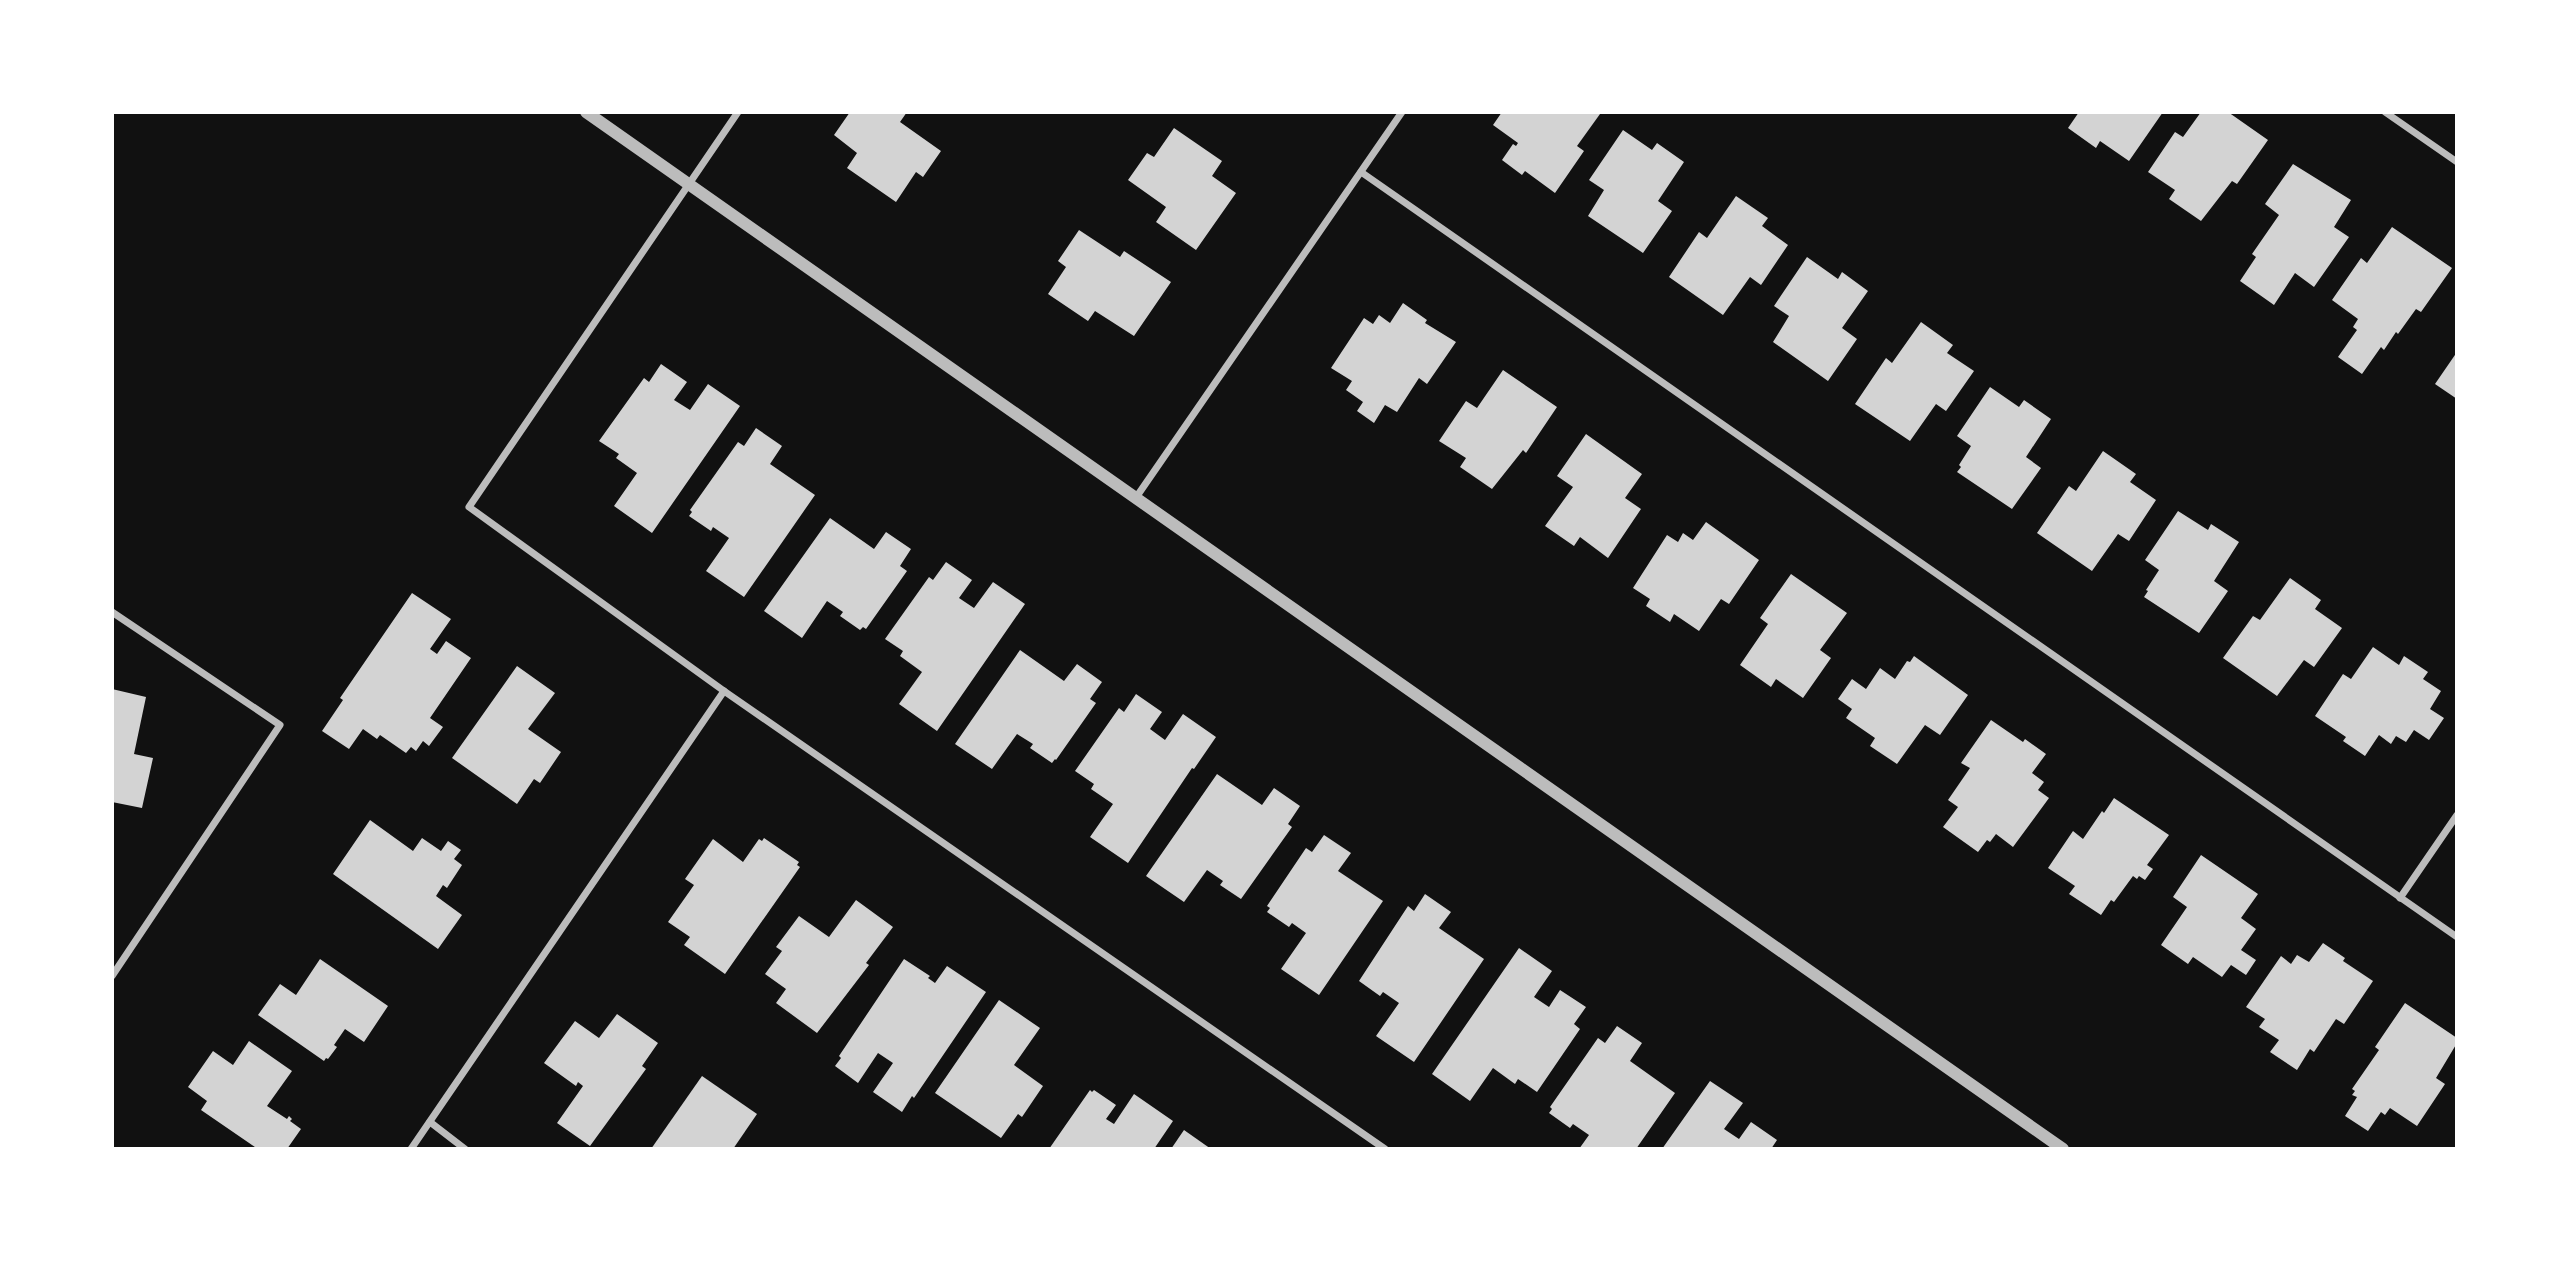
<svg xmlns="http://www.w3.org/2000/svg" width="2569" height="1261" font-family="'Fira Sans Condensed',sans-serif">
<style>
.building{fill:#d3d3d3}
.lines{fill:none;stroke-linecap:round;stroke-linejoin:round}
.minor{stroke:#bcbcbc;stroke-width:7}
.tertiary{stroke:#bcbcbc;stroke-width:12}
</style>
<rect width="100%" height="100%" fill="#111"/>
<g class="building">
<path d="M850,112h57l-7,10 41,29 -18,26 -7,-5 -20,30 -49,-34 10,-15 -23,-18z"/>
<path d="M1502,112h96l2,2 -23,32 7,5 -29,42 -30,-22 -3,4 -20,-15 11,-16 3,2 2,-3 -25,-18z"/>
<path d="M2079,112h84l-34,49 -29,-20 -4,7 -28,-20z"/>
<path d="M2201,112h27l40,28 -31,44 -5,-3 -31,40 -32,-22 6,-9 -27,-18 27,-40 8,5z"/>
<path d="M1174,128l48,33 -10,15 24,17 -40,57 -40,-28 10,-15 -38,-27 19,-27 7,4z"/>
<path d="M1623,130l29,20 5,-7 27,19 -26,39 14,10 -29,42 -55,-37 16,-26 -15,-10z"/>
<path d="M2293,164l58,36 -17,27 15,10 -35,50 -19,-14 -21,32 -34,-24 16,-24 -4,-3 27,-39 -14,-11z"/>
<path d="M1736,196l32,22 -6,8 26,19 -27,40 -11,-8 -27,38 -54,-38 30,-45 8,6z"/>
<path d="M2392,227l60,41 -31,44 -5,-3 -18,25 -2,-2 -12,18 -3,-3 -19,27 -24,-17 19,-27 -4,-3 5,-8 -26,-19 29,-42 6,5z"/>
<path d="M1079,230l41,27 4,-6 47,31 -37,54 -39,-25 -7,10 -40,-27 18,-27 -8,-6z"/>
<path d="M1807,257l31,22 4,-7 26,19 -26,37 15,11 -29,42 -55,-39 16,-26 -15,-10z"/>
<path d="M1403,303l24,17 -2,3 31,19 -29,42 -8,-6 -22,34 -12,-7 -11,18 -17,-12 6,-9 -17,-12 6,-9 -21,-13 33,-50 9,6 6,-9 11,8z"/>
<path d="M1921,322l32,23 -6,8 27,18 -28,40 -10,-7 -26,37 -55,-37 31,-46 6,5z"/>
<path d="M2457,352v47l-22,-15z"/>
<path d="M661,364l26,18 -13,18 16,10 18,-26 32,22 -88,127 -38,-27 23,-33 -21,-15 3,-4 -20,-13 45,-63 5,4z"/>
<path d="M1503,370l54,37 -31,46 -3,-3 -31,39 -32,-22 6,-9 -27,-17 27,-40 11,7z"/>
<path d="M1990,387l29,20 5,-7 27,19 -25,38 15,11 -29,41 -55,-37 4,-5 -2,-2 12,-19 -14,-10z"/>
<path d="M756,428l26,18 -12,18 45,31 -71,102 -38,-26 23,-33 -16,-11 -2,4 -22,-15 3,-4 -2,-2 48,-68 6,4z"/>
<path d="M1586,434l56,40 -17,24 16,11 -33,49 -28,-21 -6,9 -29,-20 28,-39 -16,-11z"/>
<path d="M2103,451l33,23 -6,8 26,18 -27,41 -11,-7 -26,37 -55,-38 32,-47 7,5z"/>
<path d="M2178,511l30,19 3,-6 28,18 -25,39 14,10 -29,42 -55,-36 4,-6 -2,-1 13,-20 -14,-10z"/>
<path d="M830,518l44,31 12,-17 25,17 -11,17 7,5 -41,58 -3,-2 -3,3 -20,-14 3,-4 -16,-11 -25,37 -38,-27z"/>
<path d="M1706,522l53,38 -30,44 -8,-5 -22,32 -25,-17 -4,8 -24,-16 4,-7 -17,-11 34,-53 11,7 5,-9 10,7z"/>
<path d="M946,562l26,18 -13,18 15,10 19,-26 32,22 -88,127 -38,-27 23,-32 -22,-16 3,-5 -18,-12 44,-62 4,3z"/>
<path d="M1791,574l56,39 -27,37 11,8 -28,40 -27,-19 -5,8 -31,-22 28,-41 -8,-6z"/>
<path d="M2290,578l31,22 -6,9 27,19 -28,39 -10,-7 -27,36 -54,-38 30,-42 7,4z"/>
<path d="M412,593l39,26 -21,30 7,5 9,-13 25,17 -41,60 13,9 -14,19 -6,-5 -7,10 -5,-4 -5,6 -26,-18 -3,4 -14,-10 -14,20 -27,-18 21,-31 -3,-2z"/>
<path d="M2373,647l26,18 5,-9 24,16 -5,7 18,12 -11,18 14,9 -15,22 -15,-10 -8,12 -10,-6 -5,8 -12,-9 -14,21 -22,-15 3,-4 -31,-21 28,-42 8,5z"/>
<path d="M1020,650l44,31 13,-17 25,18 -12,17 6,4 -40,57 -1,-1 -3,4 -22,-15 3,-4 -16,-10 -25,35 -37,-25z"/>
<path d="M1914,656l54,39 -28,40 -15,-10 -28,39 -27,-18 5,-8 -29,-20 6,-9 -14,-10 14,-20 14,10 14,-21 15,11 12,-18 3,1z"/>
<path d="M517,666l38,27 -27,36 33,23 -21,31 -6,-4 -17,25 -65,-46z"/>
<path d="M112,689l34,8 -12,57 19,4 -11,50 -30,-6z"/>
<path d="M1136,694l26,18 -12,17 15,11 18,-26 33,23 -22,32 -2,-1 -64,95 -38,-26 23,-33 -22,-15 3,-5 -19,-13 44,-63 5,4z"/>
<path d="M1991,720l32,22 2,-3 21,15 -14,19 12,9 -6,8 11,8 -36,49 -17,-13 -6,8 -3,-2 -9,12 -35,-25 15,-20 -10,-7 22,-32 -9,-5z"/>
<path d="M1217,774l45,31 12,-17 26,18 -12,18 4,3 -51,72 -21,-14 3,-4 -16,-11 -23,32 -38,-26z"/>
<path d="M2114,798l55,37 -22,30 6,4 -8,11 -6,-4 -2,3 -4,-3 -19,26 -3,-2 -10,15 -32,-21 6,-8 -27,-18 25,-37 10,8 19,-28 2,2z"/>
<path d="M370,820l43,31 9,-13 19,13 7,-10 13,9 -7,9 8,6 -15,23 -4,-3 -7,11 26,19 -24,34 -105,-75z"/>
<path d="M1324,835l27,18 -13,18 45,30 -64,94 -38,-26 25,-36 -14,-10 -3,4 -22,-15 3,-4 -3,-2 39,-58 6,4z"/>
<path d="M764,838l35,24 -2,3 3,2 -75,107 -41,-29 6,-8 -22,-15 26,-37 -9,-6 28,-40 30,23 16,-23 3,2z"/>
<path d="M2201,855l57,39 -17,24 15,11 -15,21 15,10 -10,15 -15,-10 -9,12 -29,-20 -5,7 -27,-19 26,-38 -14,-10z"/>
<path d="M1425,894l26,18 -12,16 45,31 -70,103 -38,-26 23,-33 -16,-11 -3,4 -21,-15 49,-75 6,5z"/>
<path d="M856,900l37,27 -27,36 3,2 -52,68 -41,-30 10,-14 -21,-15 17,-23 -6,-4 23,-31 30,21z"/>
<path d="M2323,943l22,15 -2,3 30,20 -29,43 -8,-5 -22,33 -4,-3 -13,21 -27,-18 9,-12 -20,-13 6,-8 -19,-12 35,-51 10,8 6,-9 12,7z"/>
<path d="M1519,948l33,23 -18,26 15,10 11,-17 26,17 -12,17 6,5 -43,63 -19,-13 -3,5 -22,-16 -23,33 -38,-27z"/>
<path d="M320,959l68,47 -24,36 -19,-13 -11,16 3,2 -9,12 -2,-1 -2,3 -66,-46 22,-31 16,11z"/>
<path d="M904,959l26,17 -2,2 7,5 12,-17 39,26 -72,106 -2,-2 -10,16 -29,-20 20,-29 -15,-10 -20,30 -23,-17 6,-8 -2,-2z"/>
<path d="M999,1000l41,28 -26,37 29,21 -21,31 -4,-3 -17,24 -66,-45z"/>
<path d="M2405,1003l52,35v5l-21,35 9,6 -28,42 -27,-18 -5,7 -4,-3 -13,19 -23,-15 12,-19 -5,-2 3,-4 -3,-2 27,-39 -4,-3z"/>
<path d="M617,1014l41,29 -16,23 4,3 -56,77 -33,-23 26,-37 -5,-4 -2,4 -32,-23 31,-42 24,17z"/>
<path d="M1617,1026l25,17 -12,18 45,32 -39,56h-57l10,-14 -16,-11 -3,4 -21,-15 3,-4 -2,-2 48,-69 7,5z"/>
<path d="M249,1041l43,30 -25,35 20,13 2,-3 3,3 -2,2 11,8 -14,20h-29l-57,-39 6,-9 -19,-14 25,-36 20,14z"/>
<path d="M702,1076l55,38 -24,35h-82z"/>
<path d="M1710,1081l33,22 -19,26 15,10 12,-17 26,18 -6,9h-109z"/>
<path d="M1090,1090l2,2 2,-2 22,15 -10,14 8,5 20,-30 39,27 -19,28h-105z"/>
<path d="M1184,1130l27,19h-40z"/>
</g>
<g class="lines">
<g class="minor">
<path d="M738,112l-269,395 255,184 661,458"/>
<path d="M2385,112l72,50"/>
<path d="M1361,172l1096,765"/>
<path d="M1135,499l267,-387"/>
<path d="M112,612l168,113 -168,251"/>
<path d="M2400,898l57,-83"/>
<path d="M430,1122l35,27"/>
<path d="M411,1149l313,-458"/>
</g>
<path class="tertiary" d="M586,112l1477,1037"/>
</g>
<rect width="2569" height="1261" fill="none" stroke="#ffffff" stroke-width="228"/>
</svg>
